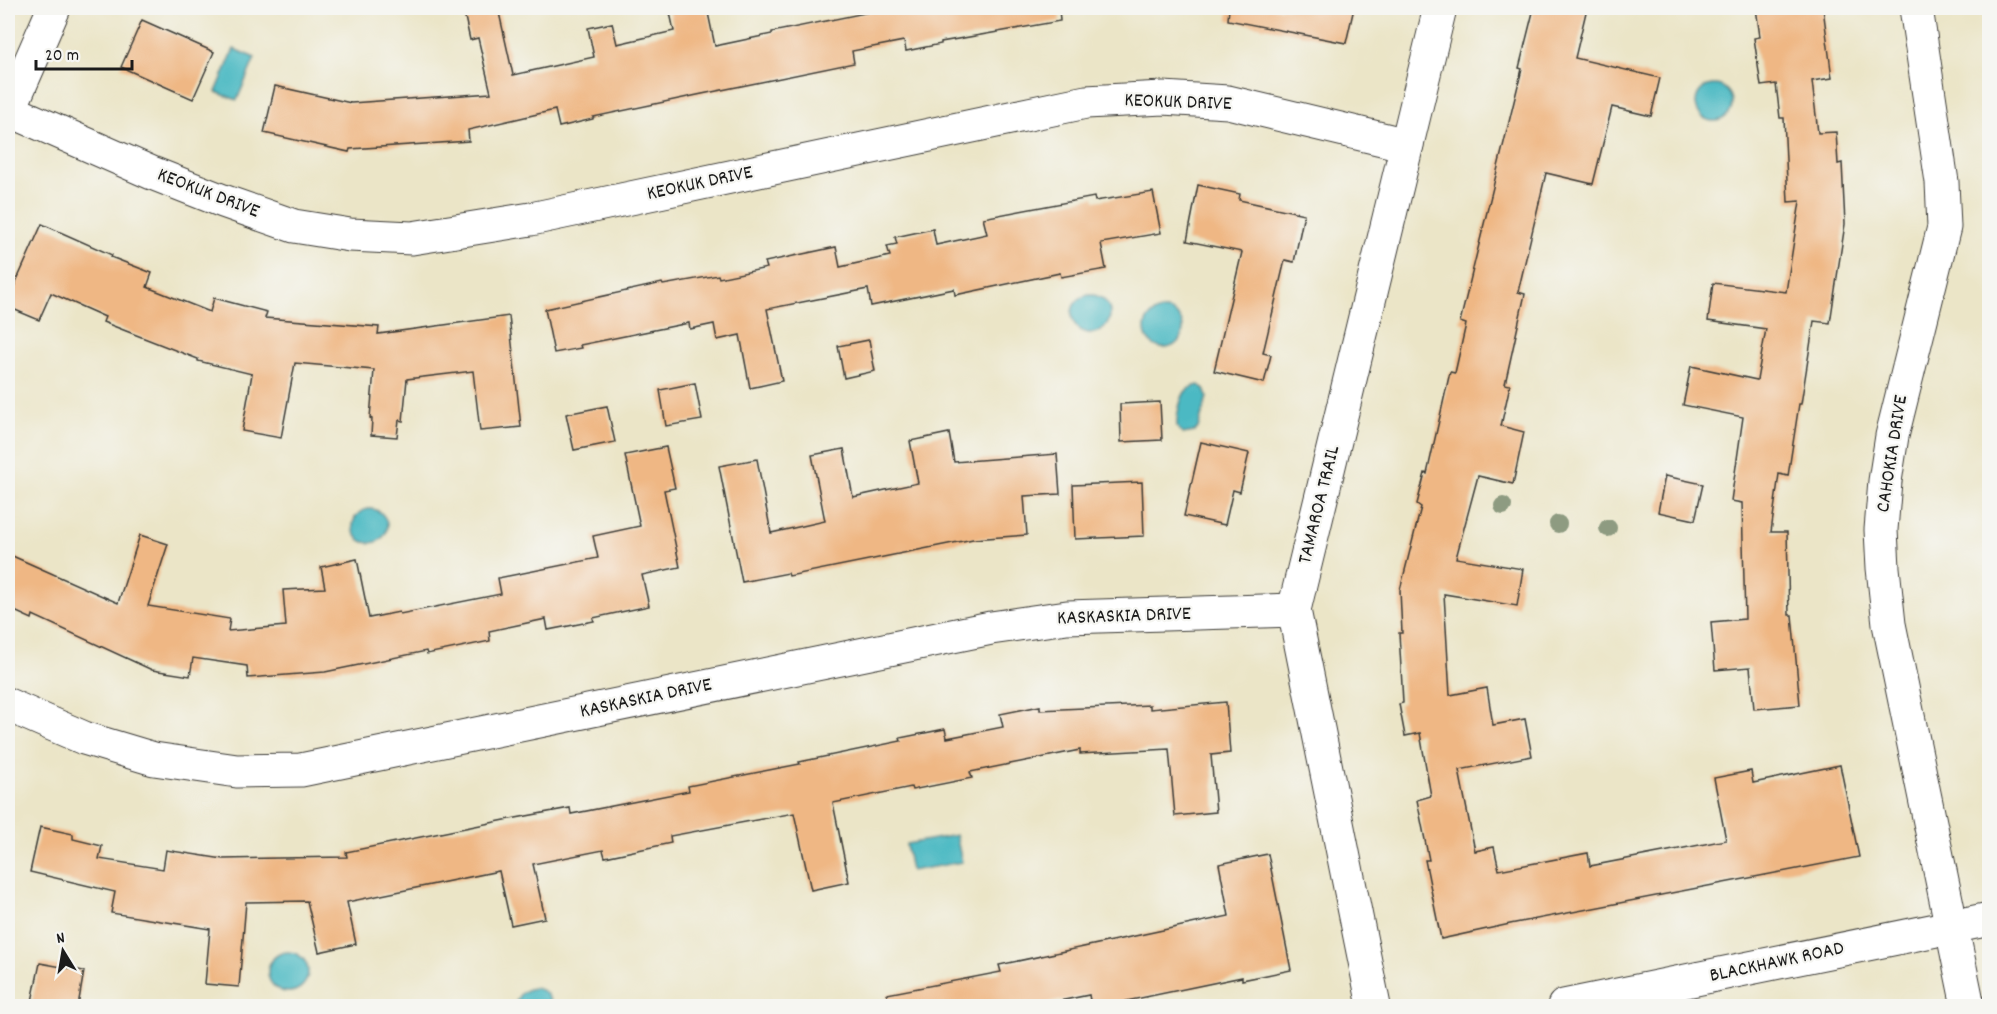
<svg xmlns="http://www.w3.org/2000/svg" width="1997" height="1014" font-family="Dekko,sans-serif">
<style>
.water{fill:#4bb9c3;stroke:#346a70;stroke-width:1.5}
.building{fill:#efb784}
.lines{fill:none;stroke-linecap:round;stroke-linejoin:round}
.minor-casing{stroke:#3b3a36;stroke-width:35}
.minor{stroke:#fff;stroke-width:33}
.tree{fill:#8e9b81}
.labels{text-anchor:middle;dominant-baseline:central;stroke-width:4.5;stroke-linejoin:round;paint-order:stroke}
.street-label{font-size:20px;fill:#1c1c1c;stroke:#f6f6f2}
</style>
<rect width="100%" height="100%" fill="#f6f6f2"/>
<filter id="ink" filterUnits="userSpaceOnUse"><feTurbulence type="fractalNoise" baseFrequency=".0167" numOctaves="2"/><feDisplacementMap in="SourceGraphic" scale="12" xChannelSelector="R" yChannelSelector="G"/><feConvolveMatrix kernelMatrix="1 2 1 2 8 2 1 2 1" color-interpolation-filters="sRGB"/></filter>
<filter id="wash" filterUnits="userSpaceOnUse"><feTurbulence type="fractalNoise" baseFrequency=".008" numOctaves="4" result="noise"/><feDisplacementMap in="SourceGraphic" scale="24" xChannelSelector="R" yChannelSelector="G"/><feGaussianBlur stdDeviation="1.35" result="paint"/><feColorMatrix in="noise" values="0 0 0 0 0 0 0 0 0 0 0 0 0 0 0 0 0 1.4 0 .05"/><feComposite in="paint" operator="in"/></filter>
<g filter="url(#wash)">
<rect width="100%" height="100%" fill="#ebe5c7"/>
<g class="water">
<path d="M234,49l21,9 -18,42 -21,-8z"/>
<circle cx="1714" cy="103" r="18"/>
<circle cx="1091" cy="314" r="19"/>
<circle cx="1164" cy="329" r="19"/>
<path d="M1199,385l5,4 3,8 -9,31 -4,4 -11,2 -6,-7c-1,-10 3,-27 8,-35 4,-5 9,-6 14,-7z"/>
<circle cx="370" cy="526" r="17"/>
<path d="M956,835l6,27 -51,9 -5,-27z"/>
<circle cx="288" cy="972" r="20"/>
<path d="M533,988c11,1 17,7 18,18h-35c0,-10 7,-16 17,-18z"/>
</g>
<g id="blocks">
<g class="building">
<path d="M463,8h35l15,67 81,-18 -6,-29 24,-5 5,21 57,-13 -5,-23h38l8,38 57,-12v-2l98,-20v-4h189l1,13 -119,21v2l-35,7 -2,-10 -52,10 2,12 -152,31 -109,23v2l-34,8 -4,-17 -87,20 1,11 -119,8 -1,3 -85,-19 11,-47 76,17 140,-10 -13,-55 -8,2z"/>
<path d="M1229,8h125l-8,35 -118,-23z"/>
<path d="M1534,8h53l-12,50 85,20 -9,38 -39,-9 -19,77 -47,-11 -28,119 7,2 -20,90 5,1 -9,41 23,6 -11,52 -35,-8 -22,82 67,11 -6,37 -73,-12 6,101 37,-7 6,37 32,-6 7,37 -73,14 16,81 19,-4 5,23 89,-17 2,13 136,-26 -12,-62 37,-7 2,12 87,-18 19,92 -349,67 -69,15 -16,-79h4l-12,-60 14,-4 -11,-63 -15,3 -6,-32 4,-1 -4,-70h3l-2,-43 21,-83 -4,-3 8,-31 2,1 23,-102 5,1 11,-49 -6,-2 62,-253 -3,-1z"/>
<path d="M1756,8h67l9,70 -20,3 6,52 18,-1 2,32 4,-1 3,61 -15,99 -16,-2 -13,83h-2l-11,72 -9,-2 -8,58h16l2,83h3l8,90 -46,4 -4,-42 -35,3 -4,-48 34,-3 -3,-116 -11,-2 12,-84 -60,-12 8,-39 66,14 9,-51 -58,-8 5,-38 73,9 14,-91 -12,1 -4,-84h-4l-4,-34 -15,2 -7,-48 6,-1z"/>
<path d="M142,20l72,32 -21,47 -72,-32z"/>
<path d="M1198,185l42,9 -1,6 65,14 -10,48 -9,-2 -22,93 8,2 -7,28 -50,-12 28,-119 -55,-11z"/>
<path d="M1153,192l8,41 -60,10 5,26 -45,8 -1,-4 -105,22 -1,-6 -83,17 -3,-17 -101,20 15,72 -32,7 -10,-53 -23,5 -3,-16 -24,5 -1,-6 -109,22 1,3 -27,5 -9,-44 117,-26 1,2 55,-10 1,3 48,-10 -2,-6 71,-15 4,20 50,-11 -3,-10 10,-2 -2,-7 38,-8 3,16 51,-11 -4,-16 111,-21 1,4z"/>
<path d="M42,224l70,31 -1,2 41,16 -5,14 63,25 4,-14 53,14 -2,6 114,9 -1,7 131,-18 12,111 -41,4 -7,-60 -66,8 -4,42 -4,-1 -2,17 -26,-2 1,-16 -2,-1 4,-48 -79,-7 -14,75 -39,-7 10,-57 -54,-13v-2l-95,-37 2,-5 -54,-24 -12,27 -31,-13v-7z"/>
<path d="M869,340l6,31 -31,7 -6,-32z"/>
<path d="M695,383l7,37 -36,6 -6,-36z"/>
<path d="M1160,402l2,38 -41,2 -1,-38z"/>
<path d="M607,406l8,36 -41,8 -8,-36z"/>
<path d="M949,433l5,29 103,-8 3,40 -36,2 3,39 -54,4 -184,37 -1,-3 -46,9 -23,-116 38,-7 14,74 54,-12 -13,-66 32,-6 9,48 65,-14 -8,-42z"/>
<path d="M1201,442l48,11 -9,39 -7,-2 -8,35 -41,-9z"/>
<path d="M666,447l9,41 -11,2 16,77 -38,8 7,31 -56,12 1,3 -46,9 -2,-11 -57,12 1,10 -63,13 -1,-3 -101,21 -77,6 -1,-12 -54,-8 -3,18 -38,-6 -119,-55 -1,4 -24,-11v-54l110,49 22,-68 28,9 -20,62 82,13 -2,12 58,-5 -3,-36 42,-2 -4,-21 36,-8 12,59 30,-6 1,2 101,-20 -3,-16 100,-20 -5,-22 47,-10 -15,-71z"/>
<path d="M1665,476l38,8 -8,36 -37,-8z"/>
<path d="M1142,482l2,54 -69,3 -2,-54z"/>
<path d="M1226,702l4,51 -19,2 5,57 -41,4 -6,-67 -89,5v-4l-110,22 2,6 -60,12 -1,-3 -78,16 16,79 -38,8 -17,-77 -124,23 1,7 -66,14 -2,-7 -70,14 12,54 -34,7 -12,-54 -152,31 9,42 -37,8 -12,-51 -61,1 -7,85 -34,-3 5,-55 -99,-16 4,-21 -85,-20 10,-45 33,7v5l29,7 -3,13 64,10 3,-19 57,9 124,-2 -1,-5 159,-32 65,-12 1,6 118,-23 -1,-5 112,-22 -1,-2 102,-21 -1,-3 45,-9 2,9 56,-11 -3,-13 40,-8v4l110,-5v4z"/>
<path d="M1268,854l23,116 -49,10v-3l-116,24v3l-15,2h-20l-2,-11 -54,11h-147l-1,-12 114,-22 -2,-7 230,-49 -10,-52z"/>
<path d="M40,963l44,8 -6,35h-47z"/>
</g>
</g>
</g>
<g filter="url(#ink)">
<use href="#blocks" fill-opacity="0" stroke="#3b3a36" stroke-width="1.5"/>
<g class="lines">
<g class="minor-casing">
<g id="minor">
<path d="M1916,8l26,174 2,45 -52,209 -7,45 -4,49 2,38 6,56 79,382"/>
<path d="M9,110l143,63 71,28 71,25 56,9 62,3 119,-19 555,-117 77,-4 65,4 179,43"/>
<path d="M8,113l46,-105"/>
<path d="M8,705l76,33 70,21 83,12 64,-1 690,-142 76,-11 227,-7"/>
<path d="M1374,1006l-80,-396 146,-602"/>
<path d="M1564,1006l426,-87"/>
</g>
</g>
<use href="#minor" class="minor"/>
</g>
<g class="tree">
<circle cx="1503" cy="506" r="9"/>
<circle cx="1558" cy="524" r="9"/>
<circle cx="1608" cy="528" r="9"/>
</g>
</g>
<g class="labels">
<g class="street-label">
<text transform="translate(1178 103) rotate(2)">KEOKUK DRIVE</text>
<text transform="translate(700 184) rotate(-12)">KEOKUK DRIVE</text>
<text transform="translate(208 194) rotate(21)">KEOKUK DRIVE</text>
<text transform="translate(1893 454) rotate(-81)">CAHOKIA DRIVE</text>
<text transform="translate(1320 505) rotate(-76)">TAMAROA TRAIL</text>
<text transform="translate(1124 617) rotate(-2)">KASKASKIA DRIVE</text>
<text transform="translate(646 699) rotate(-12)">KASKASKIA DRIVE</text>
<text transform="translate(1777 963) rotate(-12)">BLACKHAWK ROAD</text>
</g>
</g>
<rect width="1997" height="1014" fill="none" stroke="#f6f6f2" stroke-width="30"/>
<g transform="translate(63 951) rotate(349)" stroke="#f6f6f2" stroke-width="4.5" paint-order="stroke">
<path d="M0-4.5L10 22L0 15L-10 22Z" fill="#1c1c1c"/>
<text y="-9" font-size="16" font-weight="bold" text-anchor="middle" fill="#1c1c1c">N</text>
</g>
<path d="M36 60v9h96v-9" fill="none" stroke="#1c1c1c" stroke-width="3"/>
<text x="45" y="60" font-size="18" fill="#1c1c1c" stroke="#f6f6f2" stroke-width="4.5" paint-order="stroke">20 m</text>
</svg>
